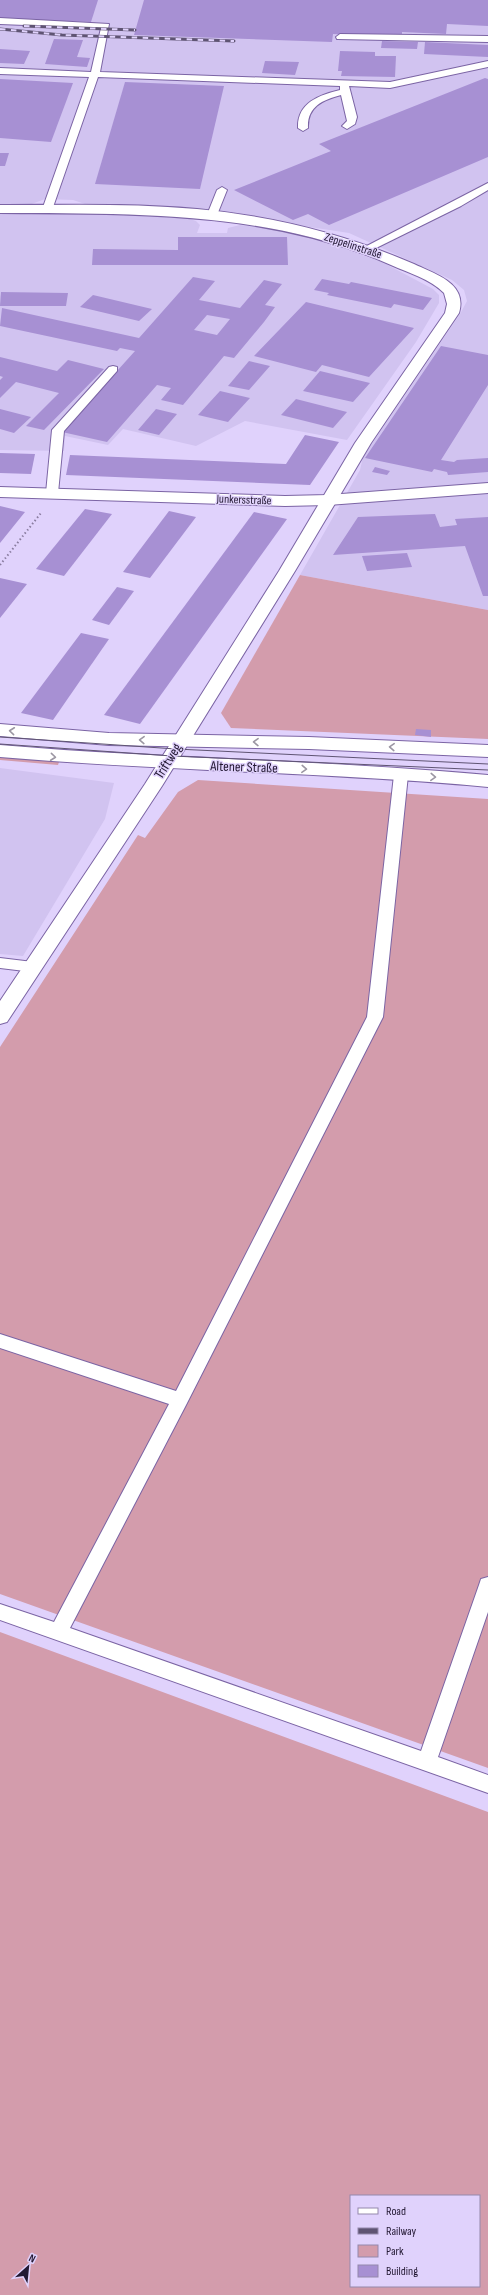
<svg xmlns="http://www.w3.org/2000/svg" width="488" height="2295" font-family="'Sofia Sans Condensed',sans-serif">
<style>
.built{fill:#d1c3f0}
.green{fill:#d39cac;fill-rule:evenodd}
.building{fill:#a790d3;fill-rule:evenodd}
.lines{fill:none;stroke-linecap:round;stroke-linejoin:round}
.service-casing{stroke:#7b64a4;stroke-width:2}
.minor-casing{stroke:#7b64a4;stroke-width:2}
.tertiary-casing{stroke:#7b64a4;stroke-width:2}
.secondary-casing{stroke:#7b64a4;stroke-width:2}
.path{stroke:#8a7da0;stroke-width:2;stroke-dasharray:1.5 2.5;stroke-linecap:butt}
.service{fill:#fff;fill-rule:evenodd}
.minor{fill:#fff;fill-rule:evenodd}
.tertiary{fill:#fff;fill-rule:evenodd}
.secondary{fill:#fff;fill-rule:evenodd}
.tram{stroke:#5f5473;stroke-width:1}
.rail-casing{stroke:#5f5473;stroke-width:3}
.rail{stroke:#e0d2fc;stroke-width:2;stroke-dasharray:5.5;stroke-linecap:butt}
.oneway{stroke:#9c97a3}
.labels{text-anchor:middle;dominant-baseline:central;stroke-width:3;stroke-linejoin:round;paint-order:stroke}
.far-street-label{font-size:12px;fill:#221832;stroke:#e0d2fc}
.street-label{font-size:14px;fill:#221832;stroke:#e0d2fc}
</style>
<rect width="100%" height="100%" fill="#e0d2fc"/>
<g class="built">
<path d="M0,0h488v610l-188,-35 60,-105 3,-13 97,-143 7,-13 -3,-11 -12,-10 -103,-47 -158,-24 -106,-2v-3l-12,-4 -28,-1 -16,6 -29,1z"/>
<path d="M0,214h144l40,3 12,4 4,4 -3,8h30l1,-5 12,-3 32,4 59,15 51,18 51,27 6,6v8l-23,39 -69,98 -102,-19 -49,25 -73,-17 -15,16 -43,-9 -1,15 -64,-1z"/>
<path d="M0,768l114,15 -9,36 -82,137 -23,-2z"/>
</g>
<g class="green">
<path d="M300,575l188,35v129l-257,-11 -10,-15z"/>
<path d="M0,756l59,6 -1,3 -58,-5z"/>
<path d="M198,780l290,19v969l-488,-174v-547l138,-212 7,3 33,-46z"/>
<path d="M0,1632l488,180v483h-488zM351,2196h128v90h-128z"/>
</g>
<g class="building">
<path d="M0,0h98l-7,22 -91,-3z"/>
<path d="M144,0h344v26l-41,-2 -1,10 -44,-2v5l-69,-3 -1,8 -198,-7z"/>
<path d="M54,39l29,1 -6,17 13,1 -3,9 -42,-3z"/>
<path d="M382,41l36,1 -1,7 -36,-1z"/>
<path d="M425,42l63,3v12l-64,-3z"/>
<path d="M0,49l30,2 -6,13 -24,-1z"/>
<path d="M340,51l35,1v4h21l-1,21 -54,-1 1,-5h-4z"/>
<path d="M265,61l34,1 -4,13 -33,-2z"/>
<path d="M485,78l3,1v78l-159,68 -21,-11 -15,6 -59,-30 97,-39 -12,-7z"/>
<path d="M0,79l73,4 -22,59 -51,-4z"/>
<path d="M125,82l99,4 -24,103 -105,-5z"/>
<path d="M0,153h9l-4,13h-5z"/>
<path d="M178,237h109l1,28h-196l1,-16 85,1z"/>
<path d="M193,277l22,4 -16,19 41,8 24,-28 18,4 -17,21 10,2 -11,15 -30,36 -10,-2 -41,49 -22,-5 10,-12 -14,-3 -50,57 -45,-10 73,-81 -15,-3 -3,3 -117,-25 2,-18 137,30zM207,315l23,4 -13,16 -23,-5z"/>
<path d="M322,279l27,5 2,-2 81,16 -9,12 -29,-6 -3,4 -64,-13 2,-2 -15,-3z"/>
<path d="M1,292l67,1 -2,13h-66z"/>
<path d="M93,295l59,14 -13,12 -59,-14z"/>
<path d="M306,302l108,26 -45,49 -47,-12 -6,7 -62,-16z"/>
<path d="M441,346l47,9v30l-47,75 13,2 3,-2 31,-2v14l-40,3 -1,-3 -13,-3 -2,3 -67,-14z"/>
<path d="M0,357l57,14 11,-11 36,9 -60,61 -18,-4 33,-33 -43,-11 -16,16v-18l3,-3 -3,-1z"/>
<path d="M249,361l21,5 -21,24 -21,-4z"/>
<path d="M320,371l50,12 -17,19 -50,-11z"/>
<path d="M220,391l30,7 -22,24 -30,-7z"/>
<path d="M296,399l51,13 -14,16 -52,-13z"/>
<path d="M0,409l31,8 -17,16 -14,-4z"/>
<path d="M156,409l21,5 -18,21 -21,-5z"/>
<path d="M305,435l34,7 -29,43 -244,-10 4,-20 216,9z"/>
<path d="M0,453l35,1 -4,20 -31,-1z"/>
<path d="M375,467l15,4 -3,4 -15,-3z"/>
<path d="M0,506l25,6 -25,31z"/>
<path d="M85,509l27,5 -48,62 -28,-7z"/>
<path d="M169,511l27,6 -46,61 -27,-6z"/>
<path d="M254,512l33,7 -147,205 -36,-9z"/>
<path d="M435,514l5,13 17,-2 -2,-6 33,-2v79h-5l-18,-50 -132,9 25,-38z"/>
<path d="M407,553l5,14 -45,4 -5,-15z"/>
<path d="M0,578l27,6 -27,34z"/>
<path d="M117,587l17,4 -25,34 -17,-5z"/>
<path d="M81,633l28,6 -56,81 -32,-7z"/>
<path d="M416,729l15,1v7l-16,-2z"/>
</g>
<g class="lines">
<g class="service-casing">
<g id="service">
<path d="M0,18l109,6 -9,48 290,10 98,-21v6l-98,21 -41,-2 8,31 -2,7 -8,5 -5,-3 5,-5 -6,-26c-19,5 -34,12 -33,33l-5,3 -5,-3c-1,-25 21,-33 42,-38v-4l-242,-9 -46,133 -5,3 -5,-3 47,-133 -89,-3v-6l91,4 10,-44 -101,-4z"/>
<path d="M340,34l148,2v6l-151,-3 -1,-2z"/>
<path d="M488,183v7l-27,16 -91,45 -4,1 -5,-3z"/>
<path d="M222,187l5,3 -10,25 -1,2h-8l-1,-2 10,-25z"/>
<path d="M113,366l4,1v4l-53,60 -6,62 -2,2h-8l-2,-2 6,-63 57,-63z"/>
<path d="M401,771l7,4 -25,242 -197,388 -116,223 351,123 58,-166 2,-6 7,-2v35l-50,145 50,18v18l-488,-173v-16l54,18 115,-218 -169,-56v-14l176,57 191,-374 27,-242z"/>
<path d="M0,958l33,4 5,1 2,4 -2,4 -5,1 -33,-4z"/>
</g>
</g>
<g class="minor-casing">
<path id="minor" d="M0,205c66,0 132,-2 197,4 75,7 148,25 217,55 21,10 54,19 45,49l-88,130 -76,128 -133,215 -155,236 -7,2v-23l145,-217 134,-213 76,-128 90,-130 2,-9 -3,-11c-14,-14 -35,-20 -53,-28 -124,-55 -258,-51 -391,-52z"/>
</g>
<g class="tertiary-casing">
<path id="tertiary" d="M488,483v10l-160,12 -43,1 -285,-9v-10l285,9 43,-1z"/>
</g>
<g class="secondary-casing">
<g id="secondary">
<path d="M0,724l109,9 200,4 179,8v12l-179,-8 -200,-4 -109,-9z"/>
<path d="M0,745c162,14 326,15 488,30v12c-162,-15 -326,-16 -488,-30z"/>
</g>
</g>
<path class="path" d="M0,565l41,-52"/>
<use href="#service" class="service"/>
<use href="#minor" class="minor"/>
<use href="#tertiary" class="tertiary"/>
<use href="#secondary" class="secondary"/>
<g class="tram">
<path d="M0,737l176,12 312,15"/>
<path d="M0,744l172,12 316,14"/>
</g>
<g class="rail-casing">
<g id="rail">
<path d="M24,26l111,4"/>
<path d="M0,29l62,6 172,6"/>
</g>
</g>
<use href="#rail" class="rail"/>
</g>
<defs><path id="oneway-chevron" d="M-2-3.5L2.5 0L-2 3.5" fill="none" stroke-width="1.6" stroke-linecap="round" stroke-linejoin="round"/></defs>
<g class="oneway">
<use href="#oneway-chevron" transform="translate(12 731) rotate(-174)"/>
<use href="#oneway-chevron" transform="translate(142 740) rotate(-178)"/>
<use href="#oneway-chevron" transform="translate(256 742) rotate(-179)"/>
<use href="#oneway-chevron" transform="translate(392 747) rotate(-177)"/>
<use href="#oneway-chevron" transform="translate(53 757) rotate(6)"/>
<use href="#oneway-chevron" transform="translate(304 769) rotate(3)"/>
<use href="#oneway-chevron" transform="translate(433 777) rotate(3)"/>
</g>
<g class="labels">
<g class="far-street-label">
<text transform="translate(353 246) rotate(18)">Zeppelinstraße</text>
<text transform="translate(244 500) rotate(2)">Junkersstraße</text>
</g>
<g class="street-label">
<text transform="translate(168 761) rotate(-58)">Triftweg</text>
<text transform="translate(244 767) rotate(2)">Altener Straße</text>
</g>
</g>
<rect x="350" y="2195" width="130" height="92" fill="#e0d2fc" stroke="#9488ab"/>
<rect x="358" y="2208" width="20" height="6" fill="#ffffff" stroke="#9488ab"/>
<text x="386" y="2215" font-size="12" fill="#221832">Road</text>
<rect x="358" y="2228" width="20" height="6" fill="#5f5473" stroke="#9488ab"/>
<text x="386" y="2235" font-size="12" fill="#221832">Railway</text>
<rect x="358" y="2245" width="20" height="12" fill="#d39cac" stroke="#9488ab"/>
<text x="386" y="2255" font-size="12" fill="#221832">Park</text>
<rect x="358" y="2265" width="20" height="12" fill="#a790d3" stroke="#9488ab"/>
<text x="386" y="2275" font-size="12" fill="#221832">Building</text>
<g transform="translate(28 2267) rotate(27)" stroke="#e0d2fc" stroke-width="3" paint-order="stroke">
<path d="M0-3L7 15L0 10L-7 15Z" fill="#221832"/>
<text y="-6" font-size="11" font-weight="bold" text-anchor="middle" fill="#221832">N</text>
</g>
</svg>
